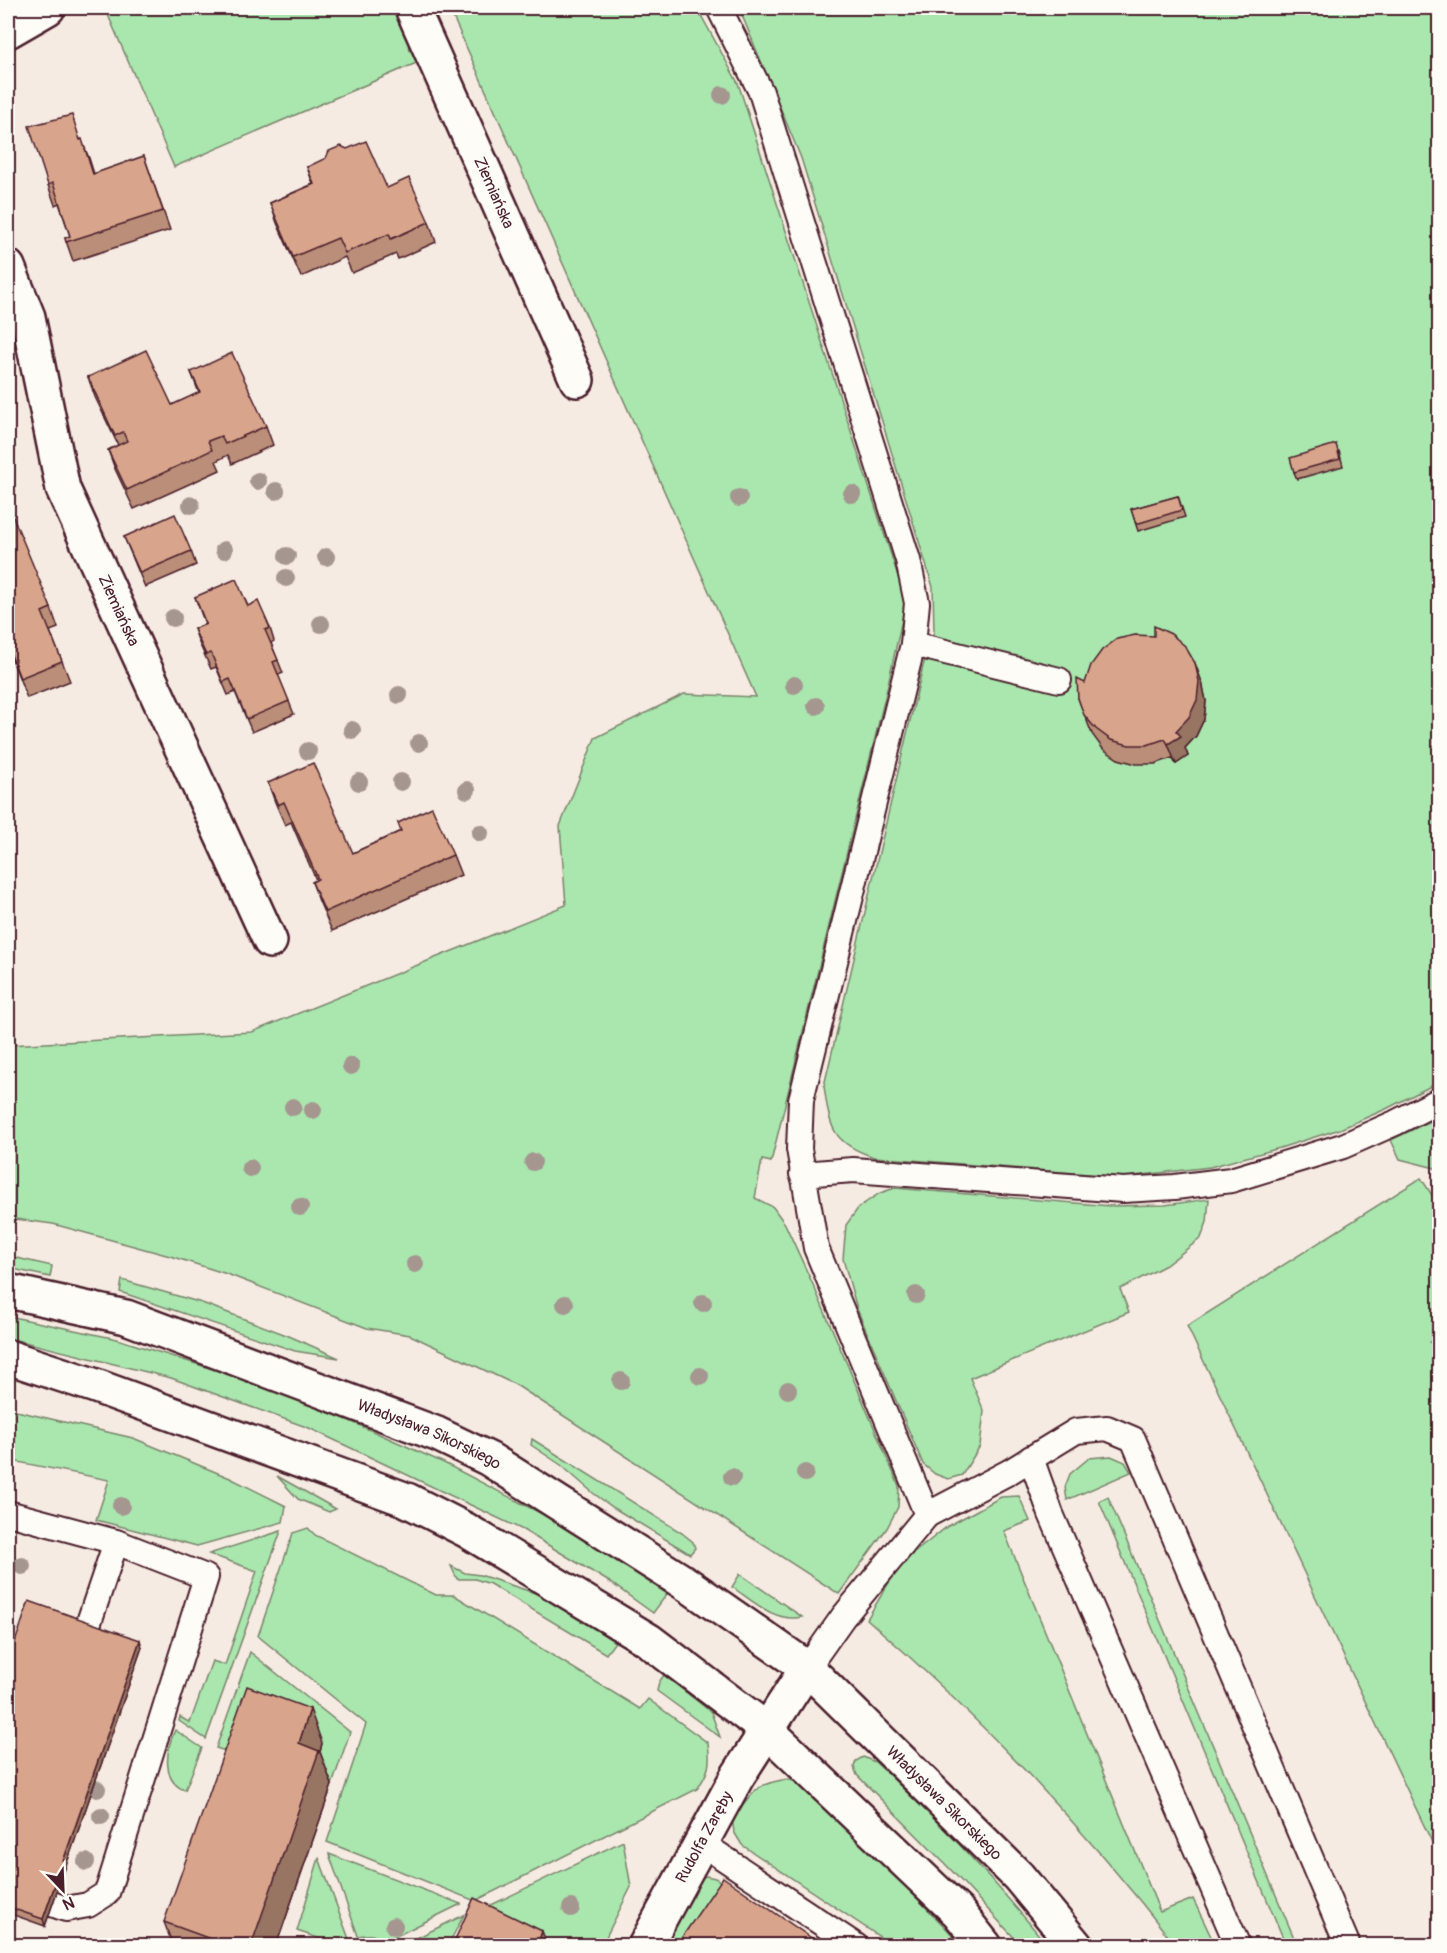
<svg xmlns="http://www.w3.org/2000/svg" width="1447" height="1953" font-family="Pangolin,sans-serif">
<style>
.green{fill:#a9e7ae;stroke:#7a836c;stroke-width:1.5}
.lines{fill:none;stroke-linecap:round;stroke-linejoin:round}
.lane-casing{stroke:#4a1f2b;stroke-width:28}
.street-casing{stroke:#4a1f2b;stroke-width:38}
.secondary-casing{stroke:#4a1f2b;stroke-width:38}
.lane{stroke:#fdfcf7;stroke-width:24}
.street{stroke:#fdfcf7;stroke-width:33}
.secondary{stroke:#fdfcf7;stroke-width:33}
.tree{fill:#a59690}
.wall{fill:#ba8e78;stroke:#4a1f2b;stroke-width:1.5}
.shaded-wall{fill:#977462;stroke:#4a1f2b;stroke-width:1.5}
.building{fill:#d8a58c;stroke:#4a1f2b;stroke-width:1.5}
.labels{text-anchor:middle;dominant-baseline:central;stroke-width:4.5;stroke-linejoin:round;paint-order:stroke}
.street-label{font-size:16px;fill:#4a1f2b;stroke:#fdfcf7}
</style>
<rect width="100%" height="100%" fill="#f6ebe2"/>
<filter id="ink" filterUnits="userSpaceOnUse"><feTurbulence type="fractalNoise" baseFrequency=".0167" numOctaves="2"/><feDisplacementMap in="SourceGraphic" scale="12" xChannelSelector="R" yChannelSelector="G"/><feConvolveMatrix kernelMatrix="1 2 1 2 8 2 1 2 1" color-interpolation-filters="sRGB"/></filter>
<g filter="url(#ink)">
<g class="green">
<path d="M105,8h292l24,53 -247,106z"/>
<path d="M449,8h248l41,75 168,518 -19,88 -116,473 -9,-2 -7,38 18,9 12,17 30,65 84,197 -1,21 -11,21 -48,66 -323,-209 -106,-50 -43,-7 -140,-54 -57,-18 -117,-32 -45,-6v-173l244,-13 314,-127 -6,-79 35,-88 89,-44 72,3z"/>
<path d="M739,8h700v1074l-53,27 -46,20 -60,19 -70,19 -85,10 -251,-20c-43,-14 -44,-30 -50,-71l99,-420 11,-34 -1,-45 -132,-429z"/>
<path d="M1439,1117v52l-39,-10 -9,-19z"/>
<path d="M1421,1178l18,28v129l-9,7 10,16 -1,499 -252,-531z"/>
<path d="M895,1188l216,18 54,-1 44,-6 -2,23 -6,16 -35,27 -46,24 9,23 -159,66 14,33 -4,35 -18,29 -14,4 -13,-5 -12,-10 -66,-155 -14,-50 3,-34 13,-18 21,-14z"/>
<path d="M8,1256l44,10 -2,11 -42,-9z"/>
<path d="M122,1280l80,23 87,33 50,22 -44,-7 -175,-59z"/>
<path d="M8,1316l109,23 127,40 106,42 94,42 121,63 102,68 -14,19 -42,-30 -88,-53 -214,-102 -138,-50 -163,-40z"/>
<path d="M8,1409l125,29 97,40 56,28 -3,16 -86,24 -101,-26 13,-40 -101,-20z"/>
<path d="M532,1439l150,94 11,9 2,6 -5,6 -76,-46 -21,-15 -32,-28 -30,-20z"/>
<path d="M1111,1456l14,6 6,10 -64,28 -2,-13 5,-13 19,-16z"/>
<path d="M277,1476l59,33 -7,3 -31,-13z"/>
<path d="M1019,1496l11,25 -26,10 156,381 33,-13 22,46h-40c-90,-116 -197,-230 -308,-326l33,-55 48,-38 53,-29z"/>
<path d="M1108,1497l189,448h-11l-187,-444z"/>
<path d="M308,1528l7,7 121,60h18l186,114 8,-10 60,44c3,21 1,29 -11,46l-222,112 -148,-59 39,-118 -108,-88 35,-103z"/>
<path d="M281,1531l-75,208 -27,-18 1,-4 10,6 22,-62 13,4 32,-94 -48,-17z"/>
<path d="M451,1566l14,7 15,2 67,22 68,45 -9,12 -116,-70 -15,-5h-18z"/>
<path d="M740,1574l62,43c-27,6 -49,-16 -70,-30z"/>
<path d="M250,1652l100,80 -18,53 -116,-37z"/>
<path d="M664,1675l47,37 9,25 -63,-46 2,-9z"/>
<path d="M175,1730l27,18 -17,42c-24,-8 -19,-41 -10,-60z"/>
<path d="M863,1757l12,5c63,57 119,117 172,183h-26l-69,-74 -95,-96 -3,-8 2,-6z"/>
<path d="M788,1779c24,8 42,33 60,50 39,38 77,77 114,116h-70l-150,-100 -8,-13 -2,-13c21,-27 21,-35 56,-40z"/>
<path d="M623,1841l8,46 -29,58h-73l-48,-35z"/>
<path d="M329,1854l132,50 -79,39c-7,-10 -12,-9 -24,-7z"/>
<path d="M319,1858l30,81 -10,6 -42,-14z"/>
<path d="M706,1876l9,2 10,6 -41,61 -27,1 38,-66z"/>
<path d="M464,1915l-16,30h-46z"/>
</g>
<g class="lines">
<g class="lane-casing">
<g id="lane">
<path d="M719,8l42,84 147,468 9,43 -4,41 -112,456 -2,49 17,99 111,267 -84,102 -36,51"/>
<path d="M913,644l146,36"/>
<path d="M802,1174l51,-4 270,20 52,-3 56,-7 112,-34 52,-23 45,-23"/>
<path d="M1031,1458l20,56 187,432"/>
<path d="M8,1513l108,29 90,35 -99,316 -19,12 -22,4 -14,-5"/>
<path d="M927,1515l82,-43 67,-41 31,-3 26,11 215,507"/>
<path d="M87,1628l29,-86"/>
<path d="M701,1843l155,103"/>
</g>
</g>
<g class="street-casing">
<g id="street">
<path id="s1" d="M412,8l165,372"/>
<path d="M8,31l40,-23"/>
<path id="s2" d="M8,267l20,50 35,172 207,452"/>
<path id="s3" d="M645,1946l92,-169 70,-109"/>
</g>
</g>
<g class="secondary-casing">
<g id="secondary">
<path id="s4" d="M8,1291l118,26 311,117 52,25 199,126 119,83 211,208 58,70"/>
<path d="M8,1357l85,28 314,115 59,30 182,110 119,90 191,182 27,34"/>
</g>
</g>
<use href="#lane" class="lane"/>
<use href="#street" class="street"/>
<use href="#secondary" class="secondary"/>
</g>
<g class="tree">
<circle cx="722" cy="95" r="9"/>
<circle cx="258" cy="481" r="9"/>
<circle cx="276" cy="491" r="9"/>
<circle cx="852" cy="494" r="9"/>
<circle cx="739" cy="498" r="9"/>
<circle cx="191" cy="505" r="9"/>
<circle cx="224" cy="550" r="9"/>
<circle cx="287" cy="556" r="9"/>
<circle cx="326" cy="557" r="9"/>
<circle cx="286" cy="578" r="9"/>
<circle cx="173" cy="618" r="9"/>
<circle cx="321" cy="624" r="9"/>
<circle cx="794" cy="685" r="9"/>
<circle cx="399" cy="695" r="9"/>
<circle cx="816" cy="706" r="9"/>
<circle cx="352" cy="730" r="9"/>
<circle cx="419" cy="743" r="9"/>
<circle cx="308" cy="751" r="9"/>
<circle cx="359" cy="782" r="9"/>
<circle cx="401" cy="782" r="9"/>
<circle cx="467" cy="790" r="9"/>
<circle cx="480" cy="833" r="9"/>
<circle cx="351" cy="1066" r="9"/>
<circle cx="293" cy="1107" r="9"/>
<circle cx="313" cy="1110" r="9"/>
<circle cx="533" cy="1162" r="9"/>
<circle cx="250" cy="1168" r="9"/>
<circle cx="300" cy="1207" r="9"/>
<circle cx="415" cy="1264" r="9"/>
<circle cx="916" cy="1295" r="9"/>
<circle cx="703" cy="1303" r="9"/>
<circle cx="565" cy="1304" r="9"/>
<circle cx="700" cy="1376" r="9"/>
<circle cx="621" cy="1381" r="9"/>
<circle cx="788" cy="1390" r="9"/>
<circle cx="805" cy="1473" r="9"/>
<circle cx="732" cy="1477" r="9"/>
<circle cx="121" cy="1506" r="9"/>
<circle cx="22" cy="1566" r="9"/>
<circle cx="97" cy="1789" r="9"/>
<circle cx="101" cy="1816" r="9"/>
<circle cx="86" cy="1862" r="9"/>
<circle cx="571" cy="1908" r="9"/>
<circle cx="394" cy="1926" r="9"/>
</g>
<g class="wall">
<path d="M81,139l8,19 5,16 50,-18 26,74 -97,31 -8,-23 5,-2 -11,-33 -4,2 -7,-20z"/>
<path d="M307,167l80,21 42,34 7,20 -38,17 -2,-5 -44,19 -7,-16 -44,20 -24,-54 -7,-20 43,-19z"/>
<path d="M191,372l75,54 7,19 -41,19 -4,-9 -12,6 4,9 -86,39 -19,-40 -7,-19 10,-5 -23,-48 -7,-20 84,28 27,-12z"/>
<path d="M1339,451l4,15 -46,13 -3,-7z"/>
<path d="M1178,496l7,21 -47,14 -7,-22z"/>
<path d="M8,513l43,95 7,20 -8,3 20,50 -43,17 -19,-49z"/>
<path d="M124,537l67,14 5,14 -51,22z"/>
<path d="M195,597l53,9 22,22 4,13 -3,2 12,30 -5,2 16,39 -42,18 -17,-40 -7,3 -12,-28 -5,2 -12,-26 -5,-14 11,-5z"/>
<path d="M1202,682l4,19 -2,18 -8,17 -11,12 3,8 -12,8 -4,-6 -17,6h-19l-18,-5 -15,-10 -11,-15 -14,-36 7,-15z"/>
<path d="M268,783l85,70 48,-22 -3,-8 55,32 8,20 -129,56 -13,-30 -7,-19 4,-2 -25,-58 -6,3 -10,-23z"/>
<path d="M142,1647l-97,279 -37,-13v-250z"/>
<path d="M322,1743l-2,9 12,33 -56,161h-103l-9,-24z"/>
</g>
<g class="shaded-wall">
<path d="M1195,663l7,19 4,19 -2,18 -8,17 -11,12 3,8 -12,8 -8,-20 8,-13z"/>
<path d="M140,1640l2,7 -97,279 -2,-7z"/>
<path d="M310,1709l12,34 -2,9 12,33 -56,161h-25l48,-203z"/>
<path d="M542,1931l6,15h-11z"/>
</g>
<g class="building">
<path d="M72,115l8,25 2,-1 11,35 51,-18 19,55 -97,31 -1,-4 5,-2 -17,-53 -5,2 -19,-59z"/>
<path d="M366,141l21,47 22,-10 20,44 -38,17 -2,-5 -44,19 -7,-15 -45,19 -23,-54 44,-19 -7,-17 19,-9 3,-7 12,-5 6,3z"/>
<path d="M146,350l26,55 28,-13 -9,-20 41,-19 34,73 -41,18 -4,-8 -13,5 4,9 -85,40 -19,-40 19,-9 -4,-9 -8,4 -27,-59z"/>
<path d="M1336,444l4,15 -46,13 -4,-14z"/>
<path d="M1178,496l4,14 -46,14 -5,-15z"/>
<path d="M11,512l40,96 -9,4 20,49 -42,17 -12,-31v-134z"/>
<path d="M175,514l16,37 -51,22 -16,-36z"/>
<path d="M236,579l12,27 10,-5 12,27 -5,2 13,30 -5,2 16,39 -42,18 -17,-40 -7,3 -12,-29 -5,2 -12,-26 12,-5 -11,-27z"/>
<path d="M1154,626l17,8 14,12 10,17 4,18 -2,19 -8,17 -13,14 5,5 -13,8 -3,-5 -18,6h-18l-18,-5 -15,-11 -12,-14 -6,-17 -1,-19 8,4 6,-18 11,-15 15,-11 18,-4 19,1z"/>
<path d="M313,763l40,90 48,-22 -3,-8 34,-16 21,48 -128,57 -13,-30 6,-3 -34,-77 -6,3 -10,-22z"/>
<path d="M29,1601l111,39 -97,279 -35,-12v-244z"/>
<path d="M247,1686l63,23 -11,34 20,8 -68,195h-21l-66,-24z"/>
<path d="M723,1877l100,69h-147z"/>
<path d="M474,1898l68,33 -5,15h-85z"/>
</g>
</g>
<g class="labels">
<g class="street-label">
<text stroke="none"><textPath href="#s1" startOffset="202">Ziemiańska</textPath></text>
<text stroke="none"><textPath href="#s2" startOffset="363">Ziemiańska</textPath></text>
<text stroke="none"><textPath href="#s4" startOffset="446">Władysława Sikorskiego</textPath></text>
<text stroke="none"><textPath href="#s4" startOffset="1084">Władysława Sikorskiego</textPath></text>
<text stroke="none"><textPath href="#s3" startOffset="124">Rudolfa Zaręby</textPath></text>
</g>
</g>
<rect width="1447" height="1953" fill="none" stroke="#fdfcf7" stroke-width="30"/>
<rect x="15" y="15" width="1417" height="1923" fill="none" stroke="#4a1f2b" stroke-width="2" filter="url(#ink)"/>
<g transform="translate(63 1890) rotate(157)" stroke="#fdfcf7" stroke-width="4.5" paint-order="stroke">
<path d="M0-4.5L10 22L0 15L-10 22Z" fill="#4a1f2b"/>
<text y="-9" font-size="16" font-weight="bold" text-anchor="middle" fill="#4a1f2b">N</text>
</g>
</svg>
